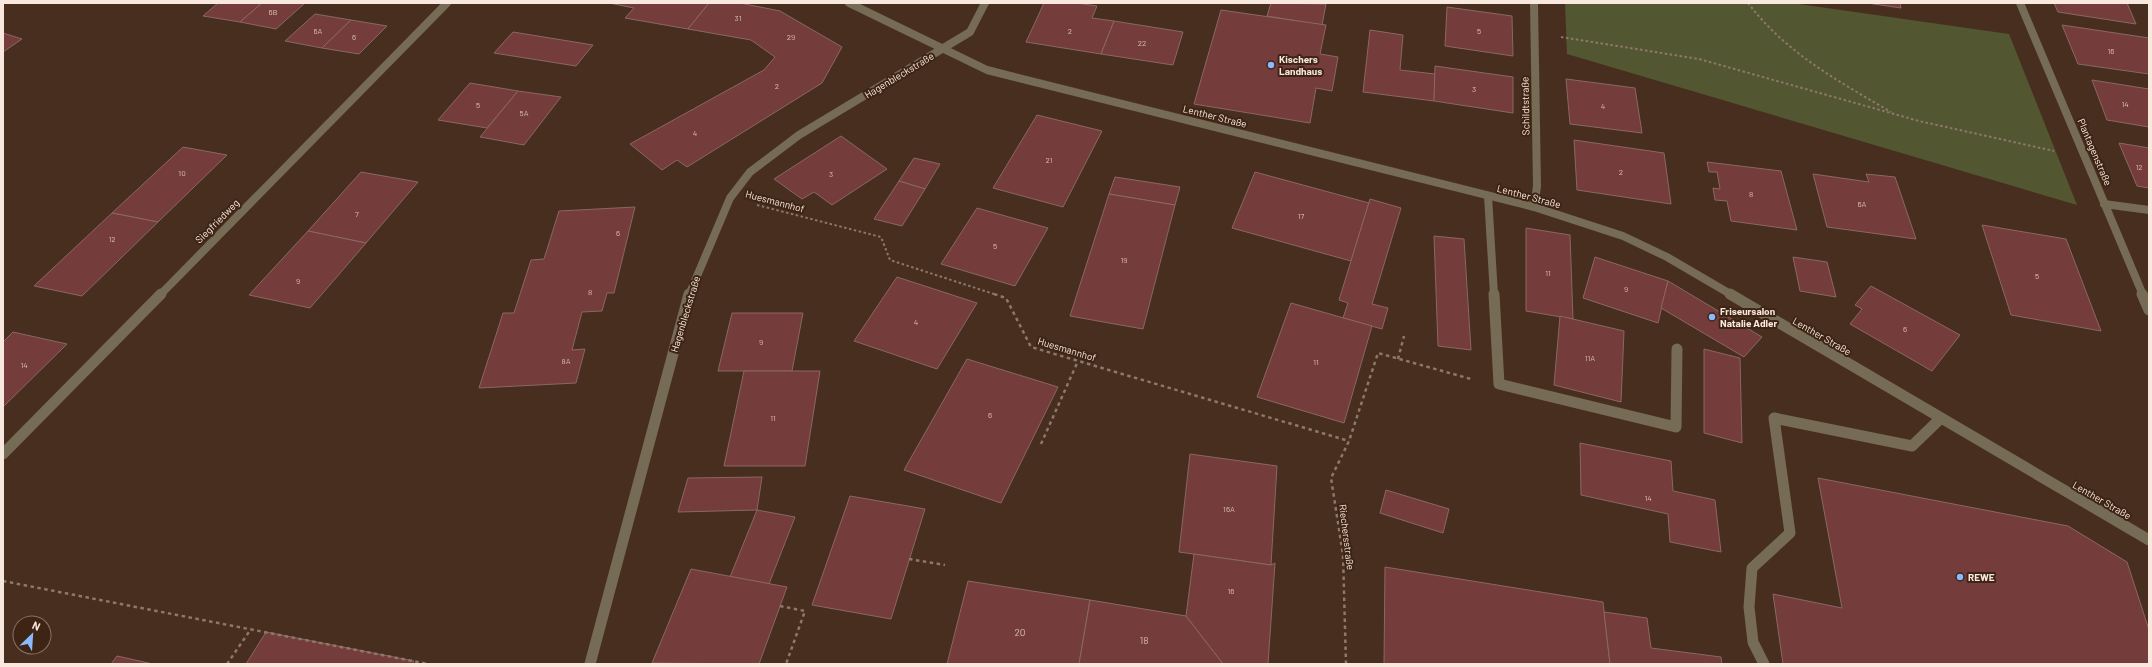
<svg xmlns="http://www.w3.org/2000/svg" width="2152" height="667" font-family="Barlow,sans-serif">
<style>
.green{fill:#525731}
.building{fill:#753c3c;stroke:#8a6765}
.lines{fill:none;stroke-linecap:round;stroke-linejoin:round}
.path-far1{stroke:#8e786a;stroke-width:2;stroke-dasharray:2.5 2.5;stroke-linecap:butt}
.path{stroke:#8e786a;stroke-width:2.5;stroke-dasharray:3.5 3.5;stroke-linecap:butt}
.minor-far1{stroke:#766b55;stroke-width:8}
.minor{stroke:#766b55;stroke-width:11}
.poi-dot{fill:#89bafc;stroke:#3d2414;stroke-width:1.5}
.labels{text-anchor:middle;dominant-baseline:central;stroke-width:4;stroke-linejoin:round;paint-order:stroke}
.number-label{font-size:8px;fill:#d8bdb6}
.poi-label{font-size:10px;font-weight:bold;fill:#f9e8de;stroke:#3d2414;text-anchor:start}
.street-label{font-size:10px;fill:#f9e8de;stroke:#3d2414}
.near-number-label{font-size:10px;fill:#d8bdb6}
</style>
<rect width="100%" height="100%" fill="#482e1e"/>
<path class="green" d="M1565,3h227l217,31 68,171 -510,-151z"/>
<g class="building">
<path d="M218,3h44l-22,19 -37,-6z"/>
<path d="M262,3h43l-29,26 -36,-7z"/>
<path d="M609,3h100l-21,26 -63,-11 9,-10z"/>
<path d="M709,3h31l40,8 62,36 -20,36 -135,84 -10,-7 -15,10 -32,-26 134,-74 11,-13 -24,-17 -63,-11z"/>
<path d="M1044,3h33l20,3 -5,12 22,3 -13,33 -75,-12z"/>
<path d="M1271,3l55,1 -4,21 -55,-9z"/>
<path d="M1867,3h33l1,5z"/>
<path d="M2054,3h73l9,21 -78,-12z"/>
<path d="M1447,7l65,9 1,40 -68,-10z"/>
<path d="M1221,10l105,15 -6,29 18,3 -6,34 -16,-3 -6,35 -116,-19z"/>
<path d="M315,14l36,6 -29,28 -37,-7z"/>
<path d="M351,20l36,6 -28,28 -37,-6z"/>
<path d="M1114,21l69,11 -10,33 -72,-11z"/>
<path d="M2062,25l87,13v36l-71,-10z"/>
<path d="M1370,30l33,5 -3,35 35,4 -1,27 -71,-9z"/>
<path d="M513,32l80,13 -17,21 -82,-13z"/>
<path d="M3,33l19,6 -19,13z"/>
<path d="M1435,66l78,11v36l-79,-12z"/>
<path d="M1566,79l69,9 7,45 -72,-9z"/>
<path d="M2092,80l57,9v38l-42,-7z"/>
<path d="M470,83l48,8 -31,37 -49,-8z"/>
<path d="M518,91l43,6 -37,48 -44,-8z"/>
<path d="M1037,115l65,16 -39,76 -70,-19z"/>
<path d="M841,136l46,33 -55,36 -18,-13 -12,7 -28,-20z"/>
<path d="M1574,140l90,13 7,51 -94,-14z"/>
<path d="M2119,143l30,5v40l-12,-2z"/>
<path d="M183,147l44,8 -69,67 -46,-9z"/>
<path d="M914,158l26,6 -15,25 -26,-8z"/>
<path d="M1707,162l74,9 16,59 -66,-9 -4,-20 -12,-1 -2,-12 7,1 -3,-17h-8z"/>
<path d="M361,172l57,10 -52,61 -58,-12z"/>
<path d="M1255,172l114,31 -18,58 -119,-33z"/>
<path d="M1813,174l56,8 -3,-8 29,3 21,62 -89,-12z"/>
<path d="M1115,177l65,10 -5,18 -66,-11z"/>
<path d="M899,181l26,8 -23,37 -28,-7z"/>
<path d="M1109,194l66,11 -32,124 -73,-13z"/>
<path d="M1370,199l31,9 -29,96 16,4 -6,21 -39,-11 5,-15 -9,-3z"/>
<path d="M635,207l-21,86h-7l-5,18 -20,1 -10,38 13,-1 -9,34 -97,5 24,-75h11l17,-53 13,-1 15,-48z"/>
<path d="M977,208l71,20 -33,58 -74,-22z"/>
<path d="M112,213l46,9 -76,74 -48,-10z"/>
<path d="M1982,225l84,14 35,92 -90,-16z"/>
<path d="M1526,228l44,7 3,84 -47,-8z"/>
<path d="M308,231l58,12 -56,65 -61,-13z"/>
<path d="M1434,236l30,3 7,111 -33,-4z"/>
<path d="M1595,257l73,24 -10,42 -75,-25z"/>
<path d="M1793,257l34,5 9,35 -36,-6z"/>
<path d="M897,277l80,26 -40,66 -83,-28z"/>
<path d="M1668,281l94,56 -18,20 -83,-49z"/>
<path d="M1871,286l89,49 -28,36 -82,-47 12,-15 -7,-4z"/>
<path d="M1291,303l81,23 -28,97 -87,-26z"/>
<path d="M732,313h71l-11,58h-74z"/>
<path d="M1560,316l64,15 -3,71 -67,-17z"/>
<path d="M13,332l54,12 -64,63v-65z"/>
<path d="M1704,349l36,9 2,85 -38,-10z"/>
<path d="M967,359l91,28 -57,116 -97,-33z"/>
<path d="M744,371h76l-15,95h-81z"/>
<path d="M1580,443l91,18 2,30 42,9 6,52 -51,-10 -2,-28 -87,-19z"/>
<path d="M1190,454l87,12 -6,99 -92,-13z"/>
<path d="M762,477l-5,33 -79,2 10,-34z"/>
<path d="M1818,478l250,48 59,36 22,68v34h-366l-10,-70 69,14z"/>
<path d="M1386,490l63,19 -6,24 -63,-20z"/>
<path d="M850,496l75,13 -34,110 -79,-14z"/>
<path d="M757,510l38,7 -26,67 -39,-7z"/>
<path d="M1194,554l77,11 4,-2 -7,101h-45l-37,-48z"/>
<path d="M1385,567l218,35 7,62h-226z"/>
<path d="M691,569l96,18 -28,77 -107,-1z"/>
<path d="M968,581l122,19 -11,64h-132z"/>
<path d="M1090,600l96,16 37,48h-144z"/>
<path d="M1604,612l43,6 4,30 70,9 1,7h-112z"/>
<path d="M266,632l148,29 -2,3h-166z"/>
<path d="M117,656l36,8h-42z"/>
</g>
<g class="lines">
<g class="path-far1">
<path d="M1748,3c38,50 90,78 143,109"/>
<path d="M1561,37l138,22 220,62 135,30"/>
<path d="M757,205l124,32 9,23 107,35"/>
</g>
<g class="path">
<path d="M994,294l12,4 25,49 318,94"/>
<path d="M1398,359l6,-23"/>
<path d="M1041,444l37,-83"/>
<path d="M909,559l36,6"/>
<path d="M3,581l425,83"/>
<path d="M780,606l25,5 -19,53"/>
<path d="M227,664l24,-35"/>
<path d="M1346,664l-3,-109 -12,-77 18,-37 29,-88 93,26"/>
</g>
<g class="minor-far1">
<path d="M849,3l138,67 547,137 89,29 44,21 65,38"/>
<path d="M1534,3l3,183 -3,21"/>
<path d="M2020,3l123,292"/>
<path d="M1488,196l6,99"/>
<path d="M2104,204l45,6"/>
<path d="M160,295l287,-292"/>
<path d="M689,295l41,-97 20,-26 49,-37 171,-103 15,-29"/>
</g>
<g class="minor">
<path d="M1494,294l5,90 177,43 1,-78"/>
<path d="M1730,294l419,246"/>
<path d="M2142,294l7,16"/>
<path d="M3,454l158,-160"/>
<path d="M590,664l99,-370"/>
<path d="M1764,664l-11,-22 -4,-35 3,-39 38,-35 -16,-115 138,28 29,-28"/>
</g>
</g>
<g class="poi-dot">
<circle cx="1271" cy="65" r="4"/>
<circle cx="1712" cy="317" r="4"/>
<circle cx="1960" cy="577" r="4"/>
</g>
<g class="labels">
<g class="number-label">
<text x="273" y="12">6B</text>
<text x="738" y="18">31</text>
<text x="318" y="31">6A</text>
<text x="1070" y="31">2</text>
<text x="1479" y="31">5</text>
<text x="354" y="37">6</text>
<text x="791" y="37">29</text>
<text x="1142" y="43">22</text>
<text x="2111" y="51">16</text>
<text x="777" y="86">2</text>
<text x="1474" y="89">3</text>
<text x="2125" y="104">14</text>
<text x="478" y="105">5</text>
<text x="1603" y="106">4</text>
<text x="524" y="113">5A</text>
<text x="695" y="133">4</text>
<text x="1049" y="160">21</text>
<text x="2139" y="167">12</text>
<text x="1621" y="172">2</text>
<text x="182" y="173">10</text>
<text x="831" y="174">3</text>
<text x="1751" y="194">8</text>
<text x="1862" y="204">6A</text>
<text x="357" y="214">7</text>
<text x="1301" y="216">17</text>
<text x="618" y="233">6</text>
<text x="112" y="239">12</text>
<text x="995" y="246">5</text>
<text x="1124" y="260">19</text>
<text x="1548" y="273">11</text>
<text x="2037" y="276">5</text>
<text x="298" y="281">9</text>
<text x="1626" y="289">9</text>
<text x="590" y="292">8</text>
<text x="916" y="322">4</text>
<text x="1905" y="329">6</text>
<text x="761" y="342">9</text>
<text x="1590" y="358">11A</text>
<text x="566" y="361">8A</text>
<text x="1316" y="362">11</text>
<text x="24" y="365">14</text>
<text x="990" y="415">6</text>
<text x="773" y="418">11</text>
<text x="1648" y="498">14</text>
<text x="1229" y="509">16A</text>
<text x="1231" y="591">16</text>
</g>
<g class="poi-label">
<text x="1279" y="59">Kischers<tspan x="1279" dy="12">Landhaus</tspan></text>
<text x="1720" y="311">Friseursalon<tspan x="1720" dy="12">Natalie Adler</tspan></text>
<text x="1968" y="577">REWE</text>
</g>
<g class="street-label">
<text transform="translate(899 75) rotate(-31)">Hagenbleckstraße</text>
<text transform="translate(1525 106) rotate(-91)">Schildtstraße</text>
<text transform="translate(1215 116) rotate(14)">Lenther Straße</text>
<text transform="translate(2095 152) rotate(67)">Plantagenstraße</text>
<text transform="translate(1529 196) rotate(15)">Lenther Straße</text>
<text transform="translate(775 201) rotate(15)">Huesmannhof</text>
<text transform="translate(217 221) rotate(-45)">Siegfriedweg</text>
<text transform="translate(685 314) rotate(-73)">Hagenbleckstraße</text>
<text transform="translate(1822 336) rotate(30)">Lenther Straße</text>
<text transform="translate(1067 349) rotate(17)">Huesmannhof</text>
<text transform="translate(2102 500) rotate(30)">Lenther Straße</text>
<text transform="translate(1347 537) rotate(83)">Riechersstraße</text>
</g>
<g class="near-number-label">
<text x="1020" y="632">20</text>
<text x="1144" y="640">18</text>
</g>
</g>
<rect width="2152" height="667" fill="none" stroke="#f9e8de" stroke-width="8"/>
<g transform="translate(32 635) rotate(25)"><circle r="19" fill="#3d2414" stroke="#887265"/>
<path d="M0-3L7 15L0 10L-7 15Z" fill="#89bafc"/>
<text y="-6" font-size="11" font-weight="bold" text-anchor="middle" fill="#f9e8de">N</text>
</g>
</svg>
